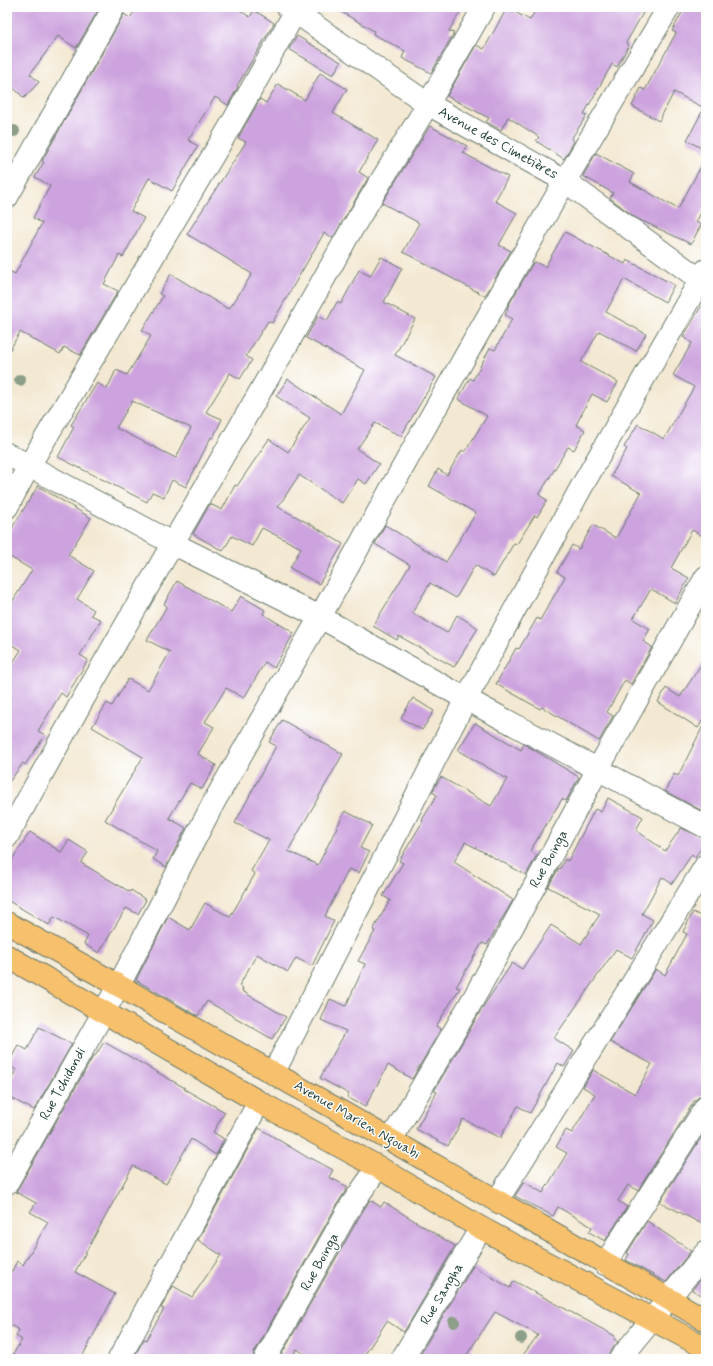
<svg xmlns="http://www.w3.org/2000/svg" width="713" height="1366" font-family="Mynerve,sans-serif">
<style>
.building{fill:#cca3de;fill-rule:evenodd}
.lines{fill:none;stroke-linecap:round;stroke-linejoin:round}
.minor-casing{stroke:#69796b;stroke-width:24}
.major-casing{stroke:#69796b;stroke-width:24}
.minor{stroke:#fff;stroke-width:22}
.major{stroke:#f7c06c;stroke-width:22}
.tree{fill:#8d9f88}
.labels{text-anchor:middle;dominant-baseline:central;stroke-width:3;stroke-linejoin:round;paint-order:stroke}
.street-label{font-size:14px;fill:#1f3d34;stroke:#fff}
</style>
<rect width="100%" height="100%" fill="#fff"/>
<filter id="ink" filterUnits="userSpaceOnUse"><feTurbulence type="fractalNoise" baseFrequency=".025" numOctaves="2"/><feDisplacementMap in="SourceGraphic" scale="8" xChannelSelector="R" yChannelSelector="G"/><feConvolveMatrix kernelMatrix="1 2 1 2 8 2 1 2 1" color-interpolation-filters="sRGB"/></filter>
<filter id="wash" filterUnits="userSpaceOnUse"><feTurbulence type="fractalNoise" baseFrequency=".012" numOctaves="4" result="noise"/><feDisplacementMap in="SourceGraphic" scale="16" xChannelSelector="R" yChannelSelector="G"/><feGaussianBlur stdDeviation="0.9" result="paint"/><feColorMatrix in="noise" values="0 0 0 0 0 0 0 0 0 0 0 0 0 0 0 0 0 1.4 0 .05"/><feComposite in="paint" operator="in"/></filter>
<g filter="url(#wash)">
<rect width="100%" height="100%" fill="#f3e8d1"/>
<g id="blocks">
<g class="building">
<path d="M7,7h93l-24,41 -18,-12 -28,38 9,8 -15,16 -17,-16z"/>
<path d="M137,7h98l15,10 4,-7 20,13 -37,63 1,1 -10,18 -13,-8 -27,43 10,6 -26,45 -23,-13 -18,33 13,7 -21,39 -4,-2 -15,29 14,7 -38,64 -16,-8 -4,7 -40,-22 -13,23v-85l8,4 27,-51 -9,-5 17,-32 -15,-9 9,-15 -2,-1 82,-147 6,4z"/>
<path d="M333,7h130l-14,24 5,2 -23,40 -29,-15 3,-7 -32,-17 1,-3z"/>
<path d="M537,7h94l12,6 -17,30 3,2 -12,22 -5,-3 -28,50 3,1 -16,24 3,2 -10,18 -28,-18 3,-4 -31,-20 -7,13 -15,-8 3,-4 -42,-22 29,-51 8,4 23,-41 23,12z"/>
<path d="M685,7h7l14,8v136l-19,-11 17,-32 -30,-16 -15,29 -27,-15 9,-18 4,2 31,-57 -4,-2z"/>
<path d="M297,36l44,26 -8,13 -44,-26z"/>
<path d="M320,73l27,16 -14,24 45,27 -19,32 9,6 -35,60 -9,-5 -52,90 -4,-2 -22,35 6,4 -12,19 -10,-6 -24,39 16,7 -9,19 -2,-1 -25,50 -14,-7 -8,17 -12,-5 -5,10 -89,-45 16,-30 -3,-2 26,-42 10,6 9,-19 11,5 24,-39 -9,-6 21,-34 -4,-2 12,-20 57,35 4,-4 20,-31 -65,-40 59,-92 -8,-4 22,-39 6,4 12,-19 27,16zM132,401l59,27 -15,30 -60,-30z"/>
<path d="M430,126l37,20 -4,7 45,24 -13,24 22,12 -18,32 12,6 -26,45 -82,-44 16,-29 -37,-20z"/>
<path d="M596,153l38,21 -4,8 48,27 28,-52v47l-10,18 5,3 -10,19 -55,-26 -26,-20 3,-5 -30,-17z"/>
<path d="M565,232l60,32 2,-4 47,25 -9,17 -41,-23 -18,33 40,22 -10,17 -37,-20 -18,31 37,20 -11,20 -15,-8 -16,31 9,5 -11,20 -6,-3 -29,48 8,5 -10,17 -2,-2 -18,29 -3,-1 -20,34 -19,-12 -19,33 -26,-15 -18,30 35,20 10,-18 21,13 -24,39 -55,-31 -2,4 -24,-14 37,-61 -35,-21 10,-19 61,37 30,-49 -47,-27 9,-17 9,6 15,-25 3,2 22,-36 -29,-17 12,-21 3,2 17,-32 5,2 17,-31 -7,-4 3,-6 -1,-1 26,-45 2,-1 10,5z"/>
<path d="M381,257l21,11 -18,34 31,17 -20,36 41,22 -35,59 -26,-13 -18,26 22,15 -13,20 -8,-5 -16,24 -43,-28 -21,32 32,17 33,20 -24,40 -29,-16 11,-20 -39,-20 -10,18 -20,-10 -9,15 -30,-17 17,-30 12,6 13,-25 2,1 32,-47 19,13 22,-34 -34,-22 12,-17 53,35 24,-44 -59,-32 12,-22 9,5 10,-19 4,2 18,-34 11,6z"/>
<path d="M706,298v240l-14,-8 -21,38 18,10 -14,25 -24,-14 -18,30 17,10 -7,12 9,6 -21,37 -6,-4 -18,32 6,4 -14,25 -57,-34 -2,2 -44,-25 20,-36 3,1 18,-31 3,2 25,-43 -8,-5 15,-27 7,4 14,-24 23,13 25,-45 -30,-17 16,-27 -3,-2 14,-23 26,15 30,-52 -21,-12 19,-32 -9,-6z"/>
<path d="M38,486l53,32 -23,37 26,16 -17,28 17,11 -3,5 10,5 -21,35 8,5 -22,37 -5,-4 -23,38 7,4 -20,30 -2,-2 -16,22v-113l14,-22 -14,-8v-32l25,-40 -25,-15v-19z"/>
<path d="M177,581l54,31 10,-16 24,14 -2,4 31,19 -20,35 -9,-6 -21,36 -18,-10 -21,34 9,5 -16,27 18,11 -14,24 -12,-6 -21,35 17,10 -20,39 -13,-8 4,-8 -52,-31 38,-63 -51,-30 15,-24 5,3 16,-27 20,11 22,-38 -23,-12 20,-34 -3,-2z"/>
<path d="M706,657v58l-8,13 -40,-26 8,-14 14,9z"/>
<path d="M413,698l21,13 -12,19 -21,-12z"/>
<path d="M282,720l61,34 -55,97 30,14 27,-54 27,14 -12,23 9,4 -10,21 -10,-4 -24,47 9,5 -22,45 -16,-8 -8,14 -31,-18 -18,32 4,2 -1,3 44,26 -14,22 -65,-38 -9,15 -62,-36 32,-63 22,13 15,-27 25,14 25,-43 -4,-3 18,-31 -34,-17 41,-77 -7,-4z"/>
<path d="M706,720v93l-41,-22 9,-17 4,2z"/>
<path d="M475,723l46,27 3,-6 55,33 -13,24 -4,-2 -32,52 7,4 -11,20 -61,-33 -11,20 59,38 -26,45 -5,-2 -26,44 4,1 -24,38 5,3 -29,50 -24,-14 -23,42 -18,-10 2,-3 -29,-16 26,-47 -25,-11 9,-21 16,7 19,-42 -7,-3 17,-30 -2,-1 17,-30 -7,-4 20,-33 -4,-2 24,-40 -1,-1 15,-25 -5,-3 9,-15 50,29 16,-27 -49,-29z"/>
<path d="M608,798l35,19 -7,13 29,21 16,-23 25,11v3l-11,15 -3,-3 -20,30 -10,-7 -20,37 11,6 -21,38 -16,-9 -62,89 20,13 -10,16 -6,-4 -28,50 -12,-7 -18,32 -37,-19 -15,27 -32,-17 21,-37 -3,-1 49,-84 29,-44 10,6 29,-44 30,19 19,-30 -52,-27 11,-19 1,1 5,-10 3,2 27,-52 6,3z"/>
<path d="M30,832l31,20 8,-12 19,12 -7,11 49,29 1,-2 15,10 -8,14 -12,-6 -27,45 -15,-9 4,-8 -34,-19 -5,8 -42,-25v-33z"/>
<path d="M693,912l13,7v176l-6,1 -5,4 -57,90 -10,-5 -10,16 9,6 -22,34 -16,-9 3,-5 -34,-20 -5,9 -38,-20 9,-14 19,11 24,-40 -11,-6 10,-17 6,3 23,-39 -12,-7 10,-17 42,24 17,-30 -42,-22 46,-73 9,6 22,-41 -4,-2z"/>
<path d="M39,1027l33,17 -38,66 -27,-14v-8l9,-18 -8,-5 10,-20 9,5z"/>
<path d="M104,1042l81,46 -1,1 41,23 -12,20 11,7 -8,16 -25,-16 -25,45 -33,-18 -58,106 40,22 -34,65h-71l12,-19 -6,-4 3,-6 -12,-7v-55l5,3 5,-10 6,4 25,-43 -18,-10 6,-9 -20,-11 78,-137 1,1z"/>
<path d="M259,1128l51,31 1,-1 22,12 -4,7 19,10 -9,14 -85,152 -1,6h-120l11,-20 2,1 18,-31 -3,-1 12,-22 19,11 29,-42 -23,-15z"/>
<path d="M706,1130v96l-46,-24z"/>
<path d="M370,1200l11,7 3,-5 71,44 -51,86 -17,-11 -25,38h-51l-14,-10 -7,10h-11l82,-145z"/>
<path d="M647,1221l44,30 -25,31 -40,-22 3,-6 -2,-1z"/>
<path d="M473,1266l37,22 4,-7 101,55 -1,3 4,3 -8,10 -2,7h-88l18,-24 -43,-23 -31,47h-47z"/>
<path d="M706,1272v26l-14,-8z"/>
</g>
</g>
</g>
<g filter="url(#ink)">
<use href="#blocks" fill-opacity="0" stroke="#69796b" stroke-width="1"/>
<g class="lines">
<g class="minor-casing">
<g id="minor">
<path d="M288,7l140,97 137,77 141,103"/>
<path d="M7,197l107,-190"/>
<path d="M7,454l165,89 148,74 146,82 240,128"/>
<path d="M7,507l22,-41 202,-341 67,-118"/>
<path d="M7,837l74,-134 207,-360 62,-111 78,-128 56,-97"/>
<path d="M274,1072l192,-373 116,-213 124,-216"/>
<path d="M391,1140l85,-146 122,-225 108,-192"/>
<path d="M7,1183l112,-198 96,-185 105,-183 109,-197 136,-239 104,-174"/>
<path d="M497,1201l209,-336"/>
<path d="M605,1264l101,-157"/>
<path d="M119,1359l140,-257"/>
<path d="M265,1359l85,-152 28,-40"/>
<path d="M402,1359l79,-131"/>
<path d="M620,1359l86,-107"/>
</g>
</g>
<g class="major-casing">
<g id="major">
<path d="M7,923c234,130 466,265 699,397"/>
<path d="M7,956l252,146 119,65 103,61 225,120"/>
</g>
</g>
<use href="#minor" class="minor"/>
<use href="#major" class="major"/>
</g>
<g class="tree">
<circle cx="14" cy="131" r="6"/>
<circle cx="20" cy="380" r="6"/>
<circle cx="454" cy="1322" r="6"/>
<circle cx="521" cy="1338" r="6"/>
</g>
</g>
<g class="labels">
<g class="street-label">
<text transform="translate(498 143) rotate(29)">Avenue des Cimetières</text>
<text transform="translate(549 859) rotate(-61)">Rue Boinga</text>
<text transform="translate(63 1084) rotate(-61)">Rue Tchidondi</text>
<text transform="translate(357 1120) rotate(30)">Avenue Marien Ngouabi</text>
<text transform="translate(320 1262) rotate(-61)">Rue Boinga</text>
<text transform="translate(442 1294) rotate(-59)">Rue Sangha</text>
</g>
</g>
<rect width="713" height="1366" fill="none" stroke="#fff" stroke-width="24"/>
</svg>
